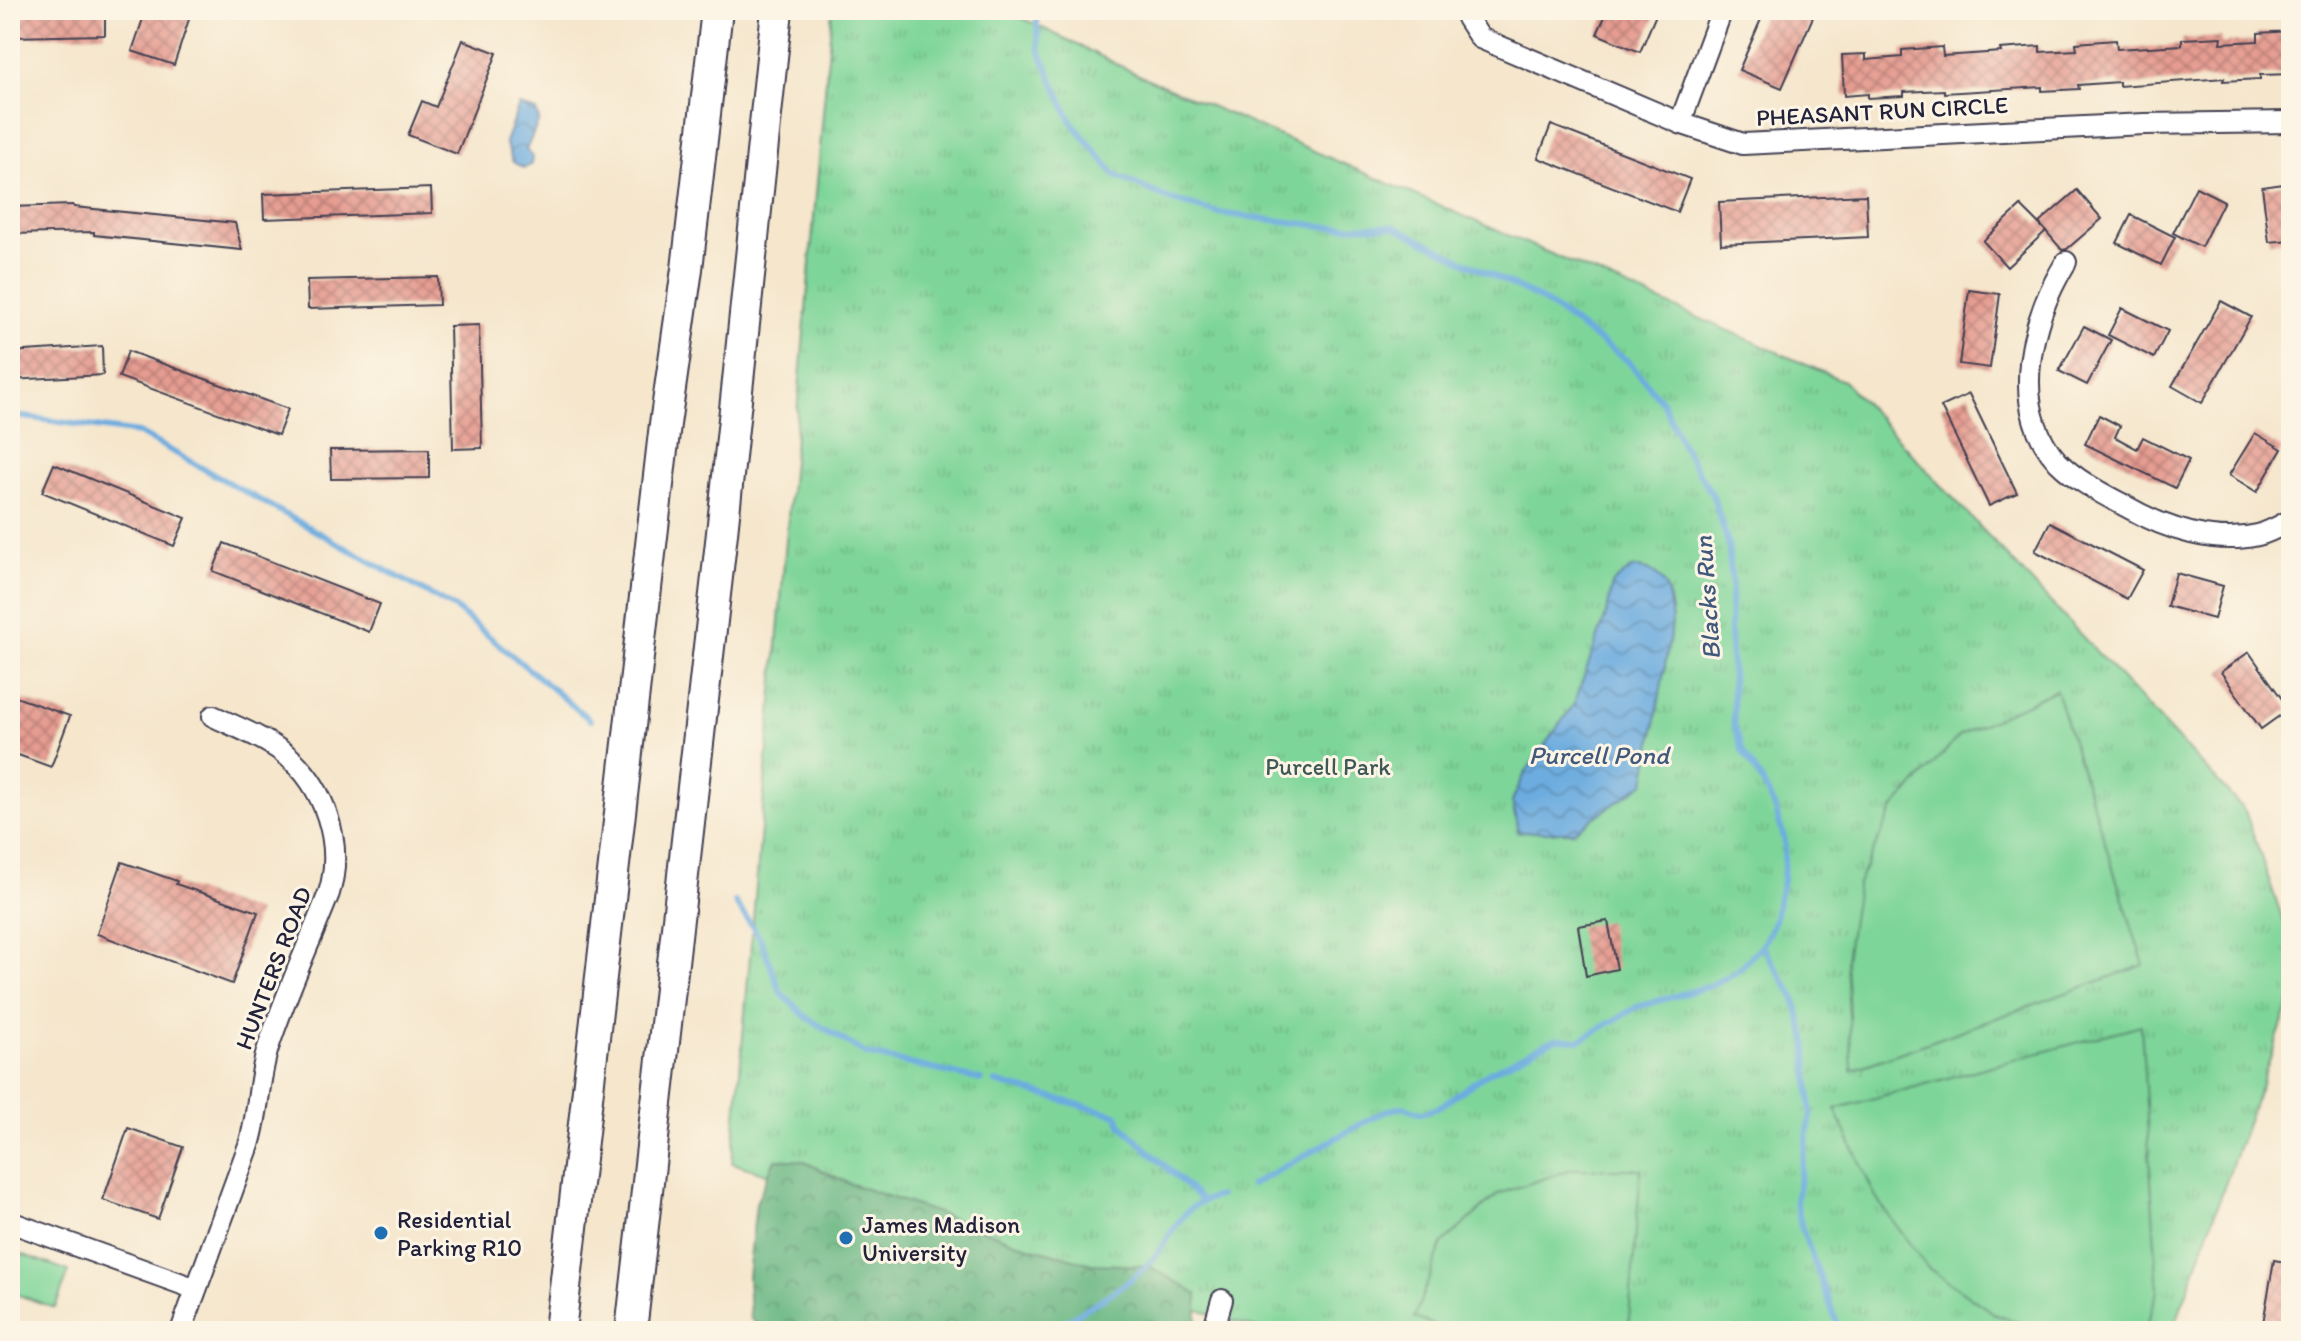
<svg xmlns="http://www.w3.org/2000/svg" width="2301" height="1341" font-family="Itim,sans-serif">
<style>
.grass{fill:url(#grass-tufts);stroke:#507c6a;stroke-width:2}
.forest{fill:url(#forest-crowns);stroke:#446c5e;stroke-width:2}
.pitch{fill:#7ed599;stroke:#507c6a;stroke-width:2}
.water{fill:url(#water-waves);stroke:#47678d;stroke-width:2}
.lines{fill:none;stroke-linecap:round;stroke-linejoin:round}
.stream{stroke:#6cacdf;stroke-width:6}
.building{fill:url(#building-cross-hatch)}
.minor-casing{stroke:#423f51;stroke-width:24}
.highway-casing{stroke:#423f51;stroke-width:34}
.minor{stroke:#fff;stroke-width:20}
.highway{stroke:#fff;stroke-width:30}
.poi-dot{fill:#1f6fb2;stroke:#fcf5e5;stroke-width:3}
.labels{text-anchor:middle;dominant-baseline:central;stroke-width:6;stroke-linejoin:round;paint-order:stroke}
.street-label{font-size:24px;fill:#22223b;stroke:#fcf5e5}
.park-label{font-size:24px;fill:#3e5857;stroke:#fcf5e5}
.poi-label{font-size:24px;fill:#22223b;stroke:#fcf5e5;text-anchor:start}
.water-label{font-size:26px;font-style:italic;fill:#40597d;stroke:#fcf5e5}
</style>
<defs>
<pattern id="grass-tufts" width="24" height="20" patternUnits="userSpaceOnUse" patternTransform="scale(2)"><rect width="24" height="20" fill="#7ed599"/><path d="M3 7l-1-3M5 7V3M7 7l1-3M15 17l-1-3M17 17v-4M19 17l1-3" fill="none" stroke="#6db785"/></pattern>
<pattern id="forest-crowns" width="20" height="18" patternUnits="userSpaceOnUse" patternTransform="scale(2)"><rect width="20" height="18" fill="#66b681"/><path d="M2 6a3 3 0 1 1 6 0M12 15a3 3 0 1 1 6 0" fill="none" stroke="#54946b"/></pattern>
<pattern id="water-waves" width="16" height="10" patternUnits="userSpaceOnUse" patternTransform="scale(2)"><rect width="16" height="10" fill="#6cacdf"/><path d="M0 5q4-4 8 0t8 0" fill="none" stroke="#588cb6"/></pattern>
<pattern id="building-cross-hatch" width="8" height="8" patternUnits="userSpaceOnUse" patternTransform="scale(2)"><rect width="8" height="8" fill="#e69c91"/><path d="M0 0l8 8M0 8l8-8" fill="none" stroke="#ba7f78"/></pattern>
</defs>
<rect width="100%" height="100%" fill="#fcf5e5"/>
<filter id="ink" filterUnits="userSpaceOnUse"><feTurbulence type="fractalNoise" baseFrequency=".0125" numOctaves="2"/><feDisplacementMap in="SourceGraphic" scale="16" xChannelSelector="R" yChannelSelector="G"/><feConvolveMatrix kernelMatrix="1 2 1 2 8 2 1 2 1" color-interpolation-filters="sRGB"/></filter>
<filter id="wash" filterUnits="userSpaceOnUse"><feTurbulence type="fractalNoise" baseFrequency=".006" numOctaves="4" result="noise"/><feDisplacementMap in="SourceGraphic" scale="32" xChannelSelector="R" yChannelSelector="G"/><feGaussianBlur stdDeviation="1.8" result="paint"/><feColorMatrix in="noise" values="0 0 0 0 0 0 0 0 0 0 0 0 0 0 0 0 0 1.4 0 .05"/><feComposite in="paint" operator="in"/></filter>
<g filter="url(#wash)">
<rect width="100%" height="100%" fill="#f5e6cc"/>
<path class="grass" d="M832,10h174l133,65 705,306 401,430 46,132v56l-118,332h-908l-533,-168z"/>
<path class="forest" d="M775,1159l28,2 45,22 81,27 100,37 63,17 57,2 48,28v37h-433l-14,-13 -2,-41 8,-74z"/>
<g class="pitch">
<path d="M2056,690l88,275 -292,105 -6,-110 11,-74 35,-76 68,-75z"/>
<path d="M2141,1025l17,266 -13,40h-95l-54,-16 -69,-48 -51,-69 -41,-89z"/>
<path d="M1572,1169h69l-13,162h-176l-38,-13 28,-74 56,-50z"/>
<path d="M10,1250l59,21 -14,37 -45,-16z"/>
</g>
<g class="water">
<path d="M519,105l17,6 3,9 -13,30 6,6 -1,9 -8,3 -10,-6 -8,-20z"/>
<path d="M1632,568c35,0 38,26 40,56l-27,159 -72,49h-55l-6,-31 13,-28 49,-69 33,-92 5,-28z"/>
</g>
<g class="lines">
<g class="stream">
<path d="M1036,10l3,39 32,72 44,54 54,24 48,14 113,14 63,-1 149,74 87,62 34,41 19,42 31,51 15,47 4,41 -2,46 4,94 8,26 20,31 13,27 10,33 -2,39 -9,42 -12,24 32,51 12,41 5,76 -15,87 6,28 38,102"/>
<path d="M10,415l129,18 317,176 134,111"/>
<path d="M735,902l25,36 21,55 25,24 60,37 115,26"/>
<path d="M995,1082l122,33 4,10 80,75"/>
<path d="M1251,1185l134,-74 19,-4 18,6 16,-5 48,-34 69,-35 25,1 57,-33 73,-21 26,-14 26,-26"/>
<path d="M1050,1331c34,-23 75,-41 103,-72 24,-28 25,-54 66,-63"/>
</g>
</g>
<g id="blocks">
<g class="building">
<path d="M10,10h95v25l-95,2z"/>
<path d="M146,10h46l-18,55 -42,-14z"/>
<path d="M1608,10h50l-18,42 -43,-18z"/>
<path d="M1765,10h51l-34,78 -43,-18z"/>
<path d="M2291,31v43l-31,1v4l-37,2 1,-3 -105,8v-4l-41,3 1,4 -37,2v-4l-98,6v-3l-40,2v4l-36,2v-4l-24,2 -2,-41 24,-1v6l36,-3v-7l40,-3 1,9 58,-4 -1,-3 40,-3v6l37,-2 -1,-7 40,-3 1,9 65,-4v-6l40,-2 -1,6 37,-2v-8z"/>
<path d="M463,40l34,13 -40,101 -49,-19 14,-34 14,6z"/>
<path d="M1551,125l139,54 -13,33 -139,-54z"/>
<path d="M2291,183v57l-22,2 -7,-55z"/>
<path d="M2196,187l28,14 -23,46 -28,-14z"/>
<path d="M431,188l1,25 -168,6 -1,-25z"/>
<path d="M2077,190l25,29 -35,30 -5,1 -23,-27z"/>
<path d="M1866,195l2,42 -147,7 -2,-42z"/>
<path d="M73,205l1,2 161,16 7,27 -148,-15v-3l-84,2v-27z"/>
<path d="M2021,206l25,25 -39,36 -24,-26z"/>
<path d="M2131,215l44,22 -14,28 -44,-22z"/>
<path d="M438,277l1,28 -131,4 -1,-29z"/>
<path d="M1969,290l31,4 -10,74 -31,-4z"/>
<path d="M2221,301l30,16 -49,86 -30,-17z"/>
<path d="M2122,308l46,23 -14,27 -46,-23z"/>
<path d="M479,325l3,123 -29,1 -3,-123z"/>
<path d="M2084,326l27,14 -24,45 -28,-14z"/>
<path d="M102,346l1,29 -93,5v-28z"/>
<path d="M128,351l160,58 -10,26 -159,-58z"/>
<path d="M1969,394l48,99 -28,13 -48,-99z"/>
<path d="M2099,415l21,11 -5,11 22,12 6,-12 46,23 -14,28 -90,-44z"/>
<path d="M2255,433l27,16 -25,43 -28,-17z"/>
<path d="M429,449v29l-98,1 -1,-29z"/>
<path d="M54,464l132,54 -12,28 -132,-54z"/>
<path d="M2050,522l93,48 -16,29 -92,-48z"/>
<path d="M224,543l156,61 -11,28 -156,-61z"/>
<path d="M2176,573l47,13 -9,33 -47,-13z"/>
<path d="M2249,652l40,57 -28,20 -40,-57z"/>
<path d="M10,695l60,21 -19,51 -41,-15z"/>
<path d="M122,862l55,19 -1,3 82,28 -26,72 -135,-50z"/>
<path d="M1608,921l9,48 -31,7 -8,-50z"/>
<path d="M128,1128l55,19 -25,72 -55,-19z"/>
<path d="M2274,1260l17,3v65l-28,-5z"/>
</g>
</g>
</g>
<g filter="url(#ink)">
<use href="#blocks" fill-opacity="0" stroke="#423f51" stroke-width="2"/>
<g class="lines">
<g class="minor-casing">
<g id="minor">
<path d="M1468,10l-1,8 13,20 200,85 63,21 401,-20 147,-2"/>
<path d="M1680,123l42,-113"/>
<path d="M2066,262c-34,56 -59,144 -8,200 20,20 47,33 71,46 37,21 86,37 129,27 12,-3 22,-9 33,-15"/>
<path d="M10,1222l186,67"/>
<path d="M181,1331l68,-186c10,-32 9,-65 19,-97 17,-52 41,-104 61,-155 15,-49 -4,-108 -45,-140 -21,-16 -48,-26 -71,-37"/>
<path d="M1213,1331l9,-31"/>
</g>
</g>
<g class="highway-casing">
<g id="highway">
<path d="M560,1331l105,-907 22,-155 30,-259"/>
<path d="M631,1331l91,-798 55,-523"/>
</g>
</g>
<use href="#minor" class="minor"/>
<use href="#highway" class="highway"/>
</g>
</g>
<g class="poi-dot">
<circle cx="381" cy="1233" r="8"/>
<circle cx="846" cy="1238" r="8"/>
</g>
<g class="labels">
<g class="street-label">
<text transform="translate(1882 111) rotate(-3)">PHEASANT RUN CIRCLE</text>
<text transform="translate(273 968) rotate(-69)">HUNTERS ROAD</text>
</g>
<g class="park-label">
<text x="1328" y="766">Purcell Park</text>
</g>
<g class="poi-label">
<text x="397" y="1219">Residential<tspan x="397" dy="28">Parking R10</tspan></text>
<text x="862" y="1224">James Madison<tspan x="862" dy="28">University</tspan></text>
</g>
<g class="water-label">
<text transform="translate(1707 598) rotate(-94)">Blacks Run</text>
<text x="1599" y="755">Purcell Pond</text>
</g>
</g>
<rect width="2301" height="1341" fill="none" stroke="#fcf5e5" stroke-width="40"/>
</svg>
